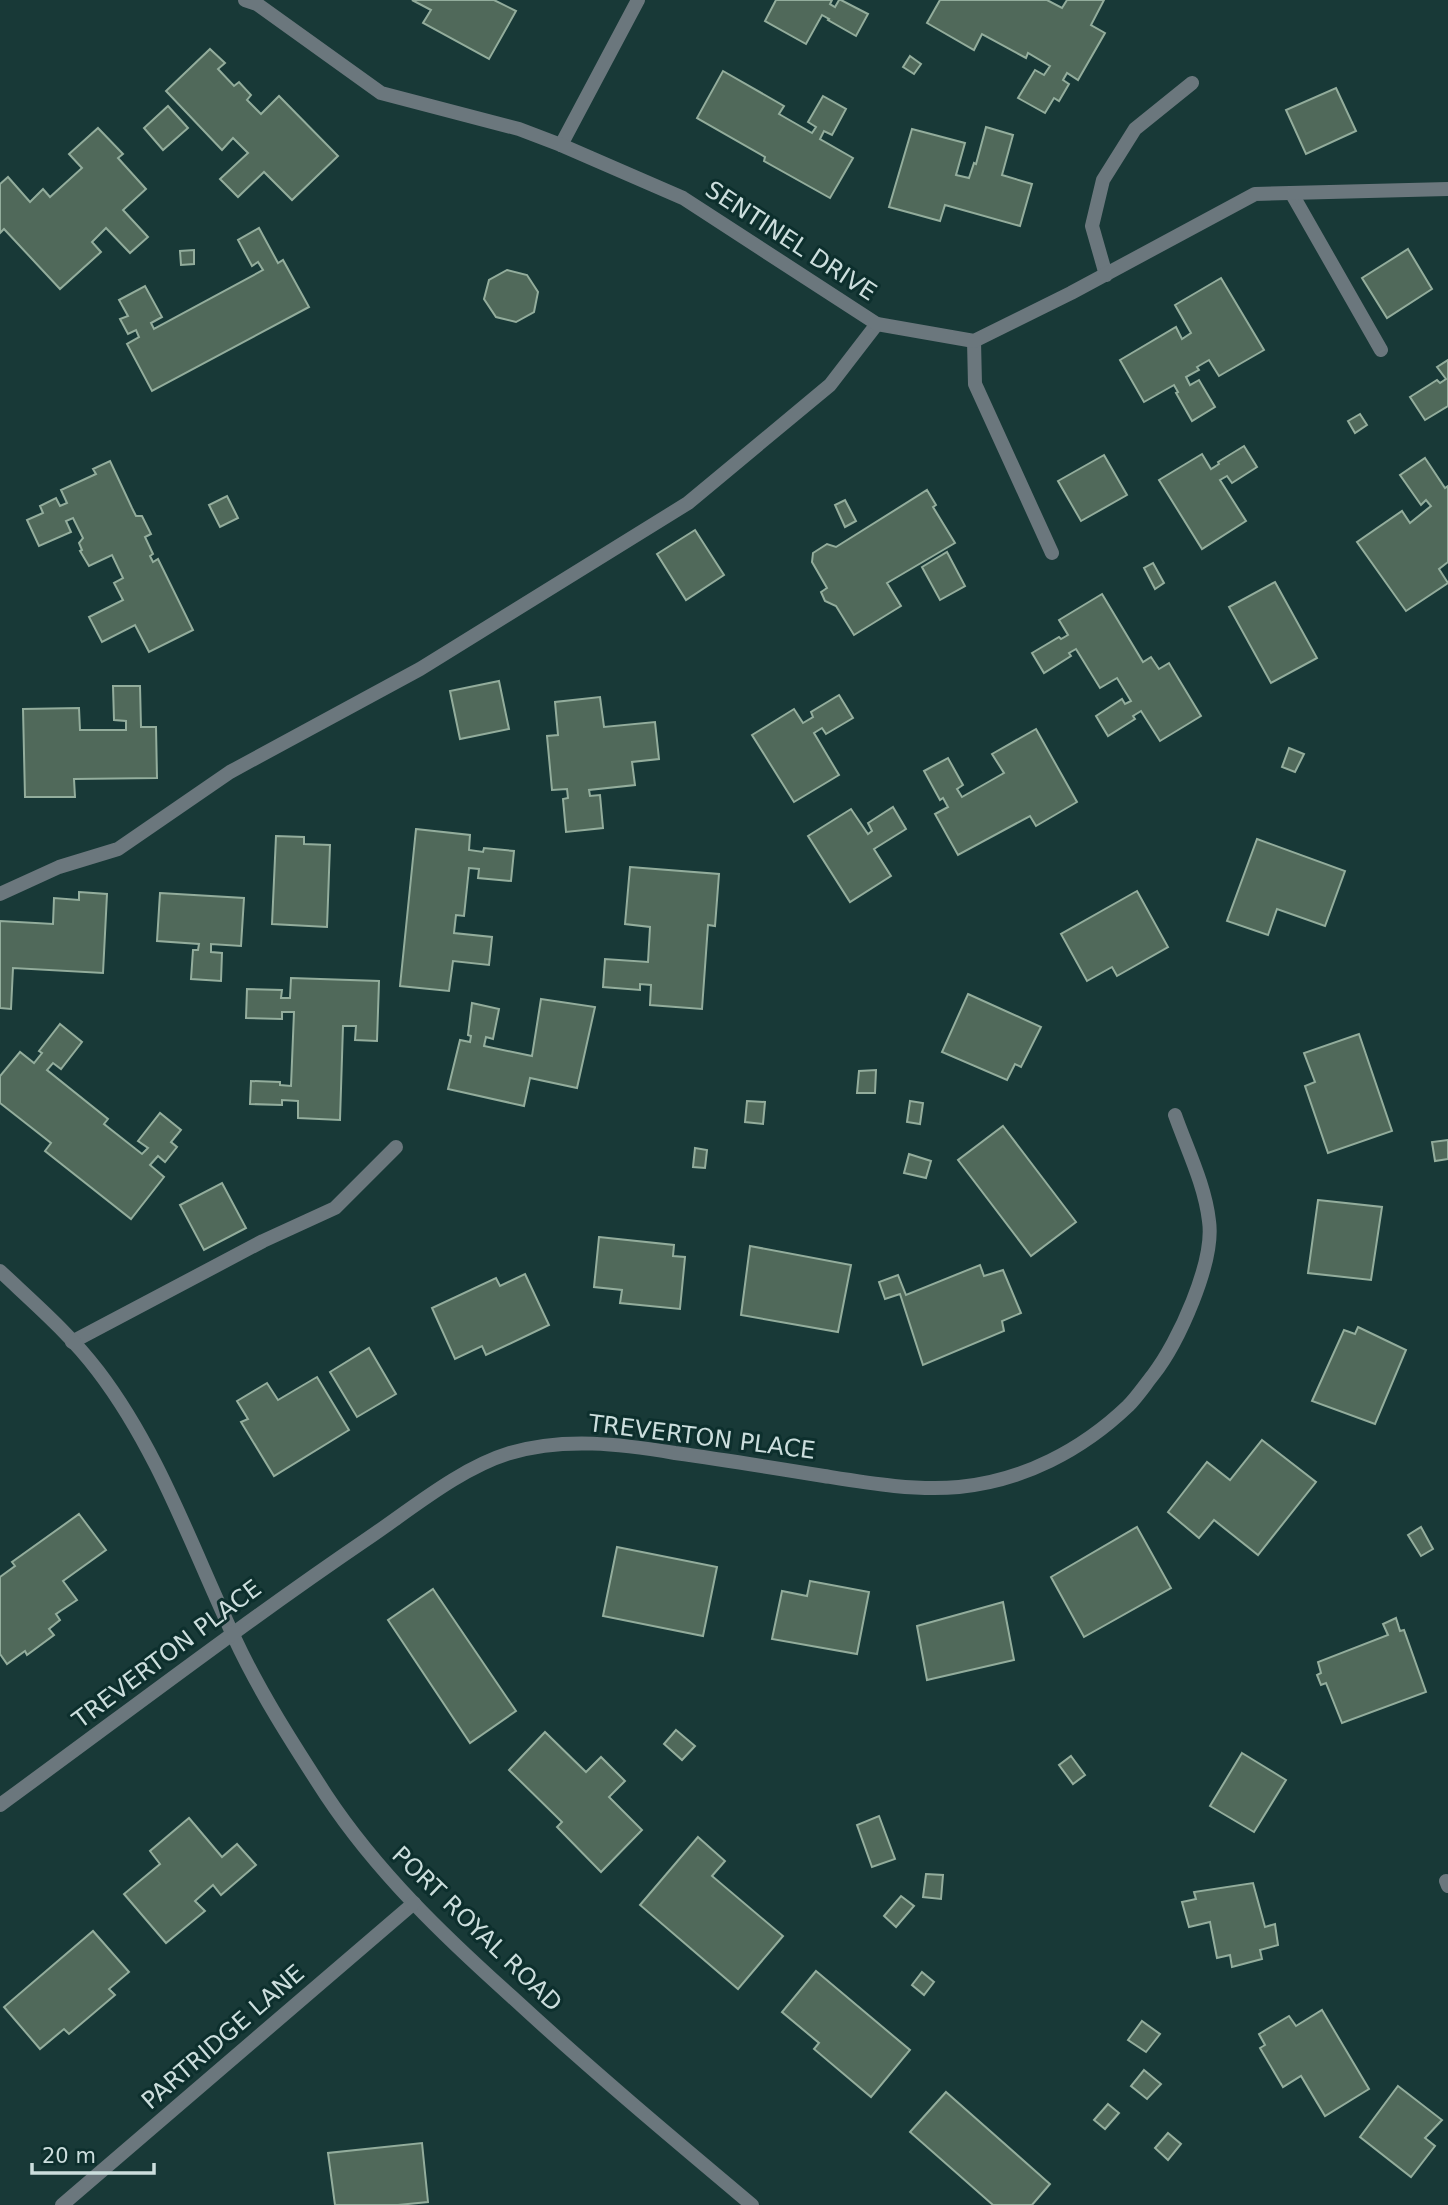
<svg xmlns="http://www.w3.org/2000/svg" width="1448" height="2205" font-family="'DejaVu Sans',sans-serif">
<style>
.building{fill:#50695a;stroke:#93ad9c;stroke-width:2}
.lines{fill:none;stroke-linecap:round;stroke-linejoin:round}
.lane{stroke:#6b777d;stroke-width:14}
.street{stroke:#6b777d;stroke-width:14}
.labels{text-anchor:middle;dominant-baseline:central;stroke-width:6;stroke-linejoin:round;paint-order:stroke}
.street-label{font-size:24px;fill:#ccdedd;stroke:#0d2f2d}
</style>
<rect width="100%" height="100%" fill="#183937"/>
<g class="building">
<path d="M412,0h82l22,11 -27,48 -66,-36 8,-13z"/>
<path d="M776,0h56l-2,4 5,3 4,-7h2l27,14 -12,22 -28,-16 1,-1 -7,-4 -16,29 -41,-23z"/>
<path d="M940,0h107l15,8 5,-8h37l-13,25 14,8 -27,47 -11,-7 -4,7 6,4 -10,17 -5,-3 -9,15 -27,-15 17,-28 9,5 6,-9 -22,-13 -2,5 -44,-24 -8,16 -47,-27z"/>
<path d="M210,49l15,14 -7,6 16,17 5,-4 12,13 -4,5 14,14 18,-18 59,60 -46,44 -28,-28 -26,25 -18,-18 28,-26 -15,-15 -11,12 -56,-59z"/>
<path d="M910,56l11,8 -7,10 -11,-7z"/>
<path d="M723,71l61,35 -5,8 33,19 4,-6 -8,-5 15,-26 23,13 -14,26 -8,-4 -4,8 33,19 -23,40 -66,-37 1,-4 -68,-39z"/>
<path d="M1336,88l20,43 -50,23 -20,-44z"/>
<path d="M168,106l20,22 -25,22 -19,-22z"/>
<path d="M986,127l27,8 -11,40 30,9 -12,42 -75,-21 -5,16 -51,-14 23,-78 53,14 -9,32 13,3 5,-15 2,1z"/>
<path d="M98,128l25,26 -5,4 28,31 -23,21 25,27 -18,16 -24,-25 -14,14 9,10 -41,37 -56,-60 -4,4v-49l8,-7 22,25 13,-13 7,8 32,-29 -13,-14z"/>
<path d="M259,228l19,35 5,-3 26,47 -157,84 -25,-47 12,-7 -3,-7 -8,4 -8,-15 8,-3 -9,-16 26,-14 17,31 -11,6 3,6 109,-59 -5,-8 -6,4 -14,-26z"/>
<path d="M1408,249l24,40 -45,29 -25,-40z"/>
<path d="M194,250v14l-13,1 -1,-14z"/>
<path d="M507,270l20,5 11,17 -4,20 -18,10 -20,-5 -12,-18 5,-19z"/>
<path d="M1221,278l43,72 -45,26 -10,-16 -12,7 2,3 -13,7 4,8 9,-5 16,27 -23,14 -16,-28 2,-1 -4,-7 -30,17 -24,-42 56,-33 6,12 9,-6 -16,-28z"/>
<path d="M1448,360v46l-23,14 -15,-23 27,-17 3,3 6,-4 -9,-12z"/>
<path d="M1360,414l7,11 -12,8 -7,-12z"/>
<path d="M1244,446l13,21 -25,16 -5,-7 -7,4 26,41 -44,28 -43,-69 43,-26 9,15 8,-5 -1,-2z"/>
<path d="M1104,455l23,40 -46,26 -23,-40z"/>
<path d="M1425,458l20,30 3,-2v76l-9,7 9,14 -42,28 -49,-69 45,-31 8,12 21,-17 -5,-6 -5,5 -21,-30z"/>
<path d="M110,461l22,47 4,8h6l9,18 -6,3 8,17 -3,2 3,6 5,-3 35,71 -44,22 -14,-27 -33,17 -13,-25 34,-17 -9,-17 9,-5 -11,-23 -23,11 -9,-15 2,-1 -3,-7 4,-5 -10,-20 -7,3 5,11 -32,14 -12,-26 16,-7 -3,-7 16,-8 4,8 7,-3 -6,-13 35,-16 -3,-5z"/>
<path d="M927,490l9,15 -3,2 22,36 -68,40 14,23 -47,29 -18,-29 -11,-5 -4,-9 6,-4 -15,-26 1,-9 14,-9 9,3z"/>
<path d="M227,496l11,22 -18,9 -11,-22z"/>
<path d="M845,500l11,21 -11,6 -10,-22z"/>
<path d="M695,530l29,45 -38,25 -29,-46z"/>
<path d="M947,552l18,34 -25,14 -18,-33z"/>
<path d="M1153,563l11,20 -9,6 -11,-21z"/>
<path d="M1275,582l42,76 -46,25 -42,-76z"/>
<path d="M1102,594l41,68 8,-5 8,12 10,-6 32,53 -41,25 -19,-30 -8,5 2,3 -27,17 -12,-20 26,-17 3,5 6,-3 -14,-23 -17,10 -24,-39 -7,4 2,3 -27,17 -12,-20 27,-16 2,2 7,-4 -9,-15z"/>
<path d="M499,681l10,48 -49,10 -10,-48z"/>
<path d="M113,686h27l1,41h15l1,51 -83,1 1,18h-50l-2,-88 56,-1 1,22h46v-9l-12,-1z"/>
<path d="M839,695l14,23 -27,16 -4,-6 -8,5 25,42 -45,27 -42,-67 42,-26 9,14 10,-6 -2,-5z"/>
<path d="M600,697l4,30 51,-5 4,37 -27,3 3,23 -46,5 1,6 10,-1 3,33 -37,4 -3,-33 5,-1 -1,-9 -15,1 -5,-54 11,-1 -3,-33z"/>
<path d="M1036,729l41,73 -41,24 -6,-10 -72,39 -23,-41 13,-7 -5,-9 -3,2 -16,-29 24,-13 15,27 -6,4 5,8 42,-24 -12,-19z"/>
<path d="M1289,748l15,6 -9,18 -13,-5z"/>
<path d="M893,807l13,22 -32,20 17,27 -41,26 -42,-66 43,-27 17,25 4,-3 -4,-8z"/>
<path d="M416,829l54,6 -1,15 14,2 1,-4 30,3 -3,30 -33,-3 1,-9 -10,-1 -5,48 -8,-1 -2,18 38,4 -3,28 -36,-4 -4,30 -49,-5z"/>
<path d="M276,836l28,1v7l26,1 -3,82 -55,-3z"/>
<path d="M1257,839l88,32 -20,55 -48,-17 -9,26 -41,-14z"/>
<path d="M630,867l89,7 -4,52 -7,-1 -6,84 -52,-4 1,-20 -11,-1v6l-37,-3 2,-28 43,3 2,-35 -25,-3z"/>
<path d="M1137,891l31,56 -51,29 -5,-9 -25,14 -26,-47z"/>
<path d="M79,892l28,2 -4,79 -90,-5 -2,41 -11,-1v-87l53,3 1,-26 25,2z"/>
<path d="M160,893l84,5 -3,48 -30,-2v8l11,1 -1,28 -30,-2 2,-29h5l1,-6 -42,-3z"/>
<path d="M291,978l88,3 -2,60 -22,-1 1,-14h-13l-3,94 -42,-2v-17l-16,-1v5l-32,-1 1,-23 29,1v3l11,1 3,-74h-12v7l-36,-1 1,-29 35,1 -1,8h9z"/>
<path d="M968,994l73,33 -20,40 -6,-3 -8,16 -65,-28z"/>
<path d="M541,999l54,8 -18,81 -47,-10 -6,28 -76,-17 12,-49 10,2 1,-6 -3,-1 4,-32 27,6 -6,30 -7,-2 -2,9 48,10z"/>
<path d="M60,1024l22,18 -21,27 -8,-6 -6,7 61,49 -4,5 38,30 6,-6 -10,-7 22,-28 21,17 -10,12 6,5 -12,15 -7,-6 -8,9 14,12 -33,42 -86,-68 6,-8 -51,-40v-27l20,-24 14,11 8,-10 -3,-2z"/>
<path d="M1359,1034l33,97 -64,22 -23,-67 10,-4 -11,-29z"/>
<path d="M876,1070l-1,23h-18l2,-22z"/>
<path d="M747,1101l18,1 -2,22 -18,-2z"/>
<path d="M910,1101l13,2 -3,21 -13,-2z"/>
<path d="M1003,1126l73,96 -45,34 -73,-96z"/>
<path d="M1448,1140v19l-13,2 -3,-19z"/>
<path d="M695,1148l12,2 -2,18 -12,-1z"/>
<path d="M909,1154l22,7 -5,17 -22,-5z"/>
<path d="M222,1183l24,45 -42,22 -24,-45z"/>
<path d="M1318,1200l64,7 -11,73 -63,-7z"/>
<path d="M599,1237l75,8 -1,11 12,1 -5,52 -60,-6 2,-13 -28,-3z"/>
<path d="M750,1246l101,19 -13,67 -97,-17z"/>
<path d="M980,1265l4,11 19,-6 18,43 -19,8 2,10 -81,34 -23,-71 -15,5 -6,-17 19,-7 8,20z"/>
<path d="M525,1274l24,51 -63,30 -4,-9 -27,13 -23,-51 64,-30 4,8z"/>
<path d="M1358,1327l48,23 -31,74 -63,-23 32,-71 11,4z"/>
<path d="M369,1348l27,46 -39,23 -27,-45z"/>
<path d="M317,1377l32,53 -75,46 -33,-54 7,-3 -11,-18 30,-18 11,17z"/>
<path d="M1262,1440l54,42 -58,73 -44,-35 -15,18 -31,-26 39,-50 23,18z"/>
<path d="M79,1514l27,36 -43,31 14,19 -21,14 4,6 -11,9 5,6 -27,20 -2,-4 -18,13 -7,-10v-77l15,-11 -3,-4z"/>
<path d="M1137,1527l34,61 -87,49 -33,-60z"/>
<path d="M1421,1527l12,22 -12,7 -13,-21z"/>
<path d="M617,1547l100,20 -14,69 -100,-20z"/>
<path d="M810,1581l59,11 -12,62 -85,-15 10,-48 25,5z"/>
<path d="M433,1589l83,122 -46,32 -82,-123z"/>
<path d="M1003,1602l11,58 -87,20 -10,-54z"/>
<path d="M1396,1618l4,13 4,-1 22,62 -84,31 -16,-40 -5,2 -4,-10 4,-2 -3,-11 70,-27 -5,-11z"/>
<path d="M676,1730l19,16 -13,14 -18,-16z"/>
<path d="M545,1732l41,40 15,-15 24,24 -16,16 33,33 -41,42 -44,-45 5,-5 -53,-52z"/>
<path d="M1242,1753l44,27 -32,52 -44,-26z"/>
<path d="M1071,1756l14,19 -12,9 -14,-19z"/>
<path d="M879,1816l16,43 -23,8 -15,-42z"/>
<path d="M189,1818l33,39 15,-13 19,21 -35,30 -8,-10 -18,16 10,10 -39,32 -42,-49 36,-30 -10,-13z"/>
<path d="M698,1837l27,24 -13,15 71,60 -45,53 -98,-84z"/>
<path d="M926,1874l17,1 -2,24 -18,-2z"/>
<path d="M1253,1883l12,44 10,-3 3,21 -18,5 2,9 -30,8 -2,-12 -13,3 -7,-36 -21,5 -7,-25 14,-3 -2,-7z"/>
<path d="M901,1896l13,10 -18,21 -12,-11z"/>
<path d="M93,1931l36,41 -20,17 6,6 -46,39 -5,-5 -24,20 -36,-42z"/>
<path d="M816,1971l94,79 -39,47 -57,-48 5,-6 -37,-31z"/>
<path d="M922,1972l12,10 -10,13 -12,-10z"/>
<path d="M1322,2010l47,79 -44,27 -24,-40 -18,11 -23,-39 5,-3 -6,-11 30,-18 7,10z"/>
<path d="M1142,2021l18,13 -14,18 -18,-12z"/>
<path d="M1144,2070l17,14 -14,15 -16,-13z"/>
<path d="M1398,2086l44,34 -17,18 10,8 -24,31 -51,-40z"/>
<path d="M946,2092l104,92 -18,21h-39l-83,-73z"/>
<path d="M1108,2104l11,9 -14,16 -11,-9z"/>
<path d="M1168,2133l13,11 -13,16 -13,-12z"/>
<path d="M422,2143l6,59 -30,3h-63l-7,-52z"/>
</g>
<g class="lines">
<g class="lane">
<path d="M561,145l77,-145"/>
<path d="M1292,194l89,156"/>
<path d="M1106,275l-14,-49 11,-46 32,-51 57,-46"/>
<path d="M974,341l1,43 77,169"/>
<path d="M0,894l59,-27 59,-18 112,-77 190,-103 268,-166 142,-118 47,-61"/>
<path d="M72,1342l191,-101 72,-33 61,-61"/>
</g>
<g class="street">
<path d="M245,0l12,4 124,89 138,36 42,16 122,53 194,126 97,17 97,-48 184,-99 193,-5"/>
<path d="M0,1271c34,32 70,63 98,100 61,80 94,177 136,266 26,56 59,107 92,158 51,77 118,141 186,202 78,72 159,140 240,208"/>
<path d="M0,1805c122,-89 242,-181 367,-266 43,-29 93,-71 143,-86 54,-16 111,-9 165,0 50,7 100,15 149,23 44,7 91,15 135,11 64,-6 123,-37 169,-81 9,-9 17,-21 25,-31 25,-32 62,-113 56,-154 -4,-36 -22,-72 -34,-106"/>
<path d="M1446,1881l2,5"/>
<path d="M62,2205l352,-302"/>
</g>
</g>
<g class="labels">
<g class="street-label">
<text transform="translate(791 241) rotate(33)">SENTINEL DRIVE</text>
<text transform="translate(702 1437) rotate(7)">TREVERTON PLACE</text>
<text transform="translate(167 1654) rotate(-37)">TREVERTON PLACE</text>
<text transform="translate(477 1929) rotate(44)">PORT ROYAL ROAD</text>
<text transform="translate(223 2037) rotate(-41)">PARTRIDGE LANE</text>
</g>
</g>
<path d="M32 2163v10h122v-10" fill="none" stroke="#ccdedd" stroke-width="3.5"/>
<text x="42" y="2163" font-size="21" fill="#ccdedd" stroke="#0d2f2d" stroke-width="5" paint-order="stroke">20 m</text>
</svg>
